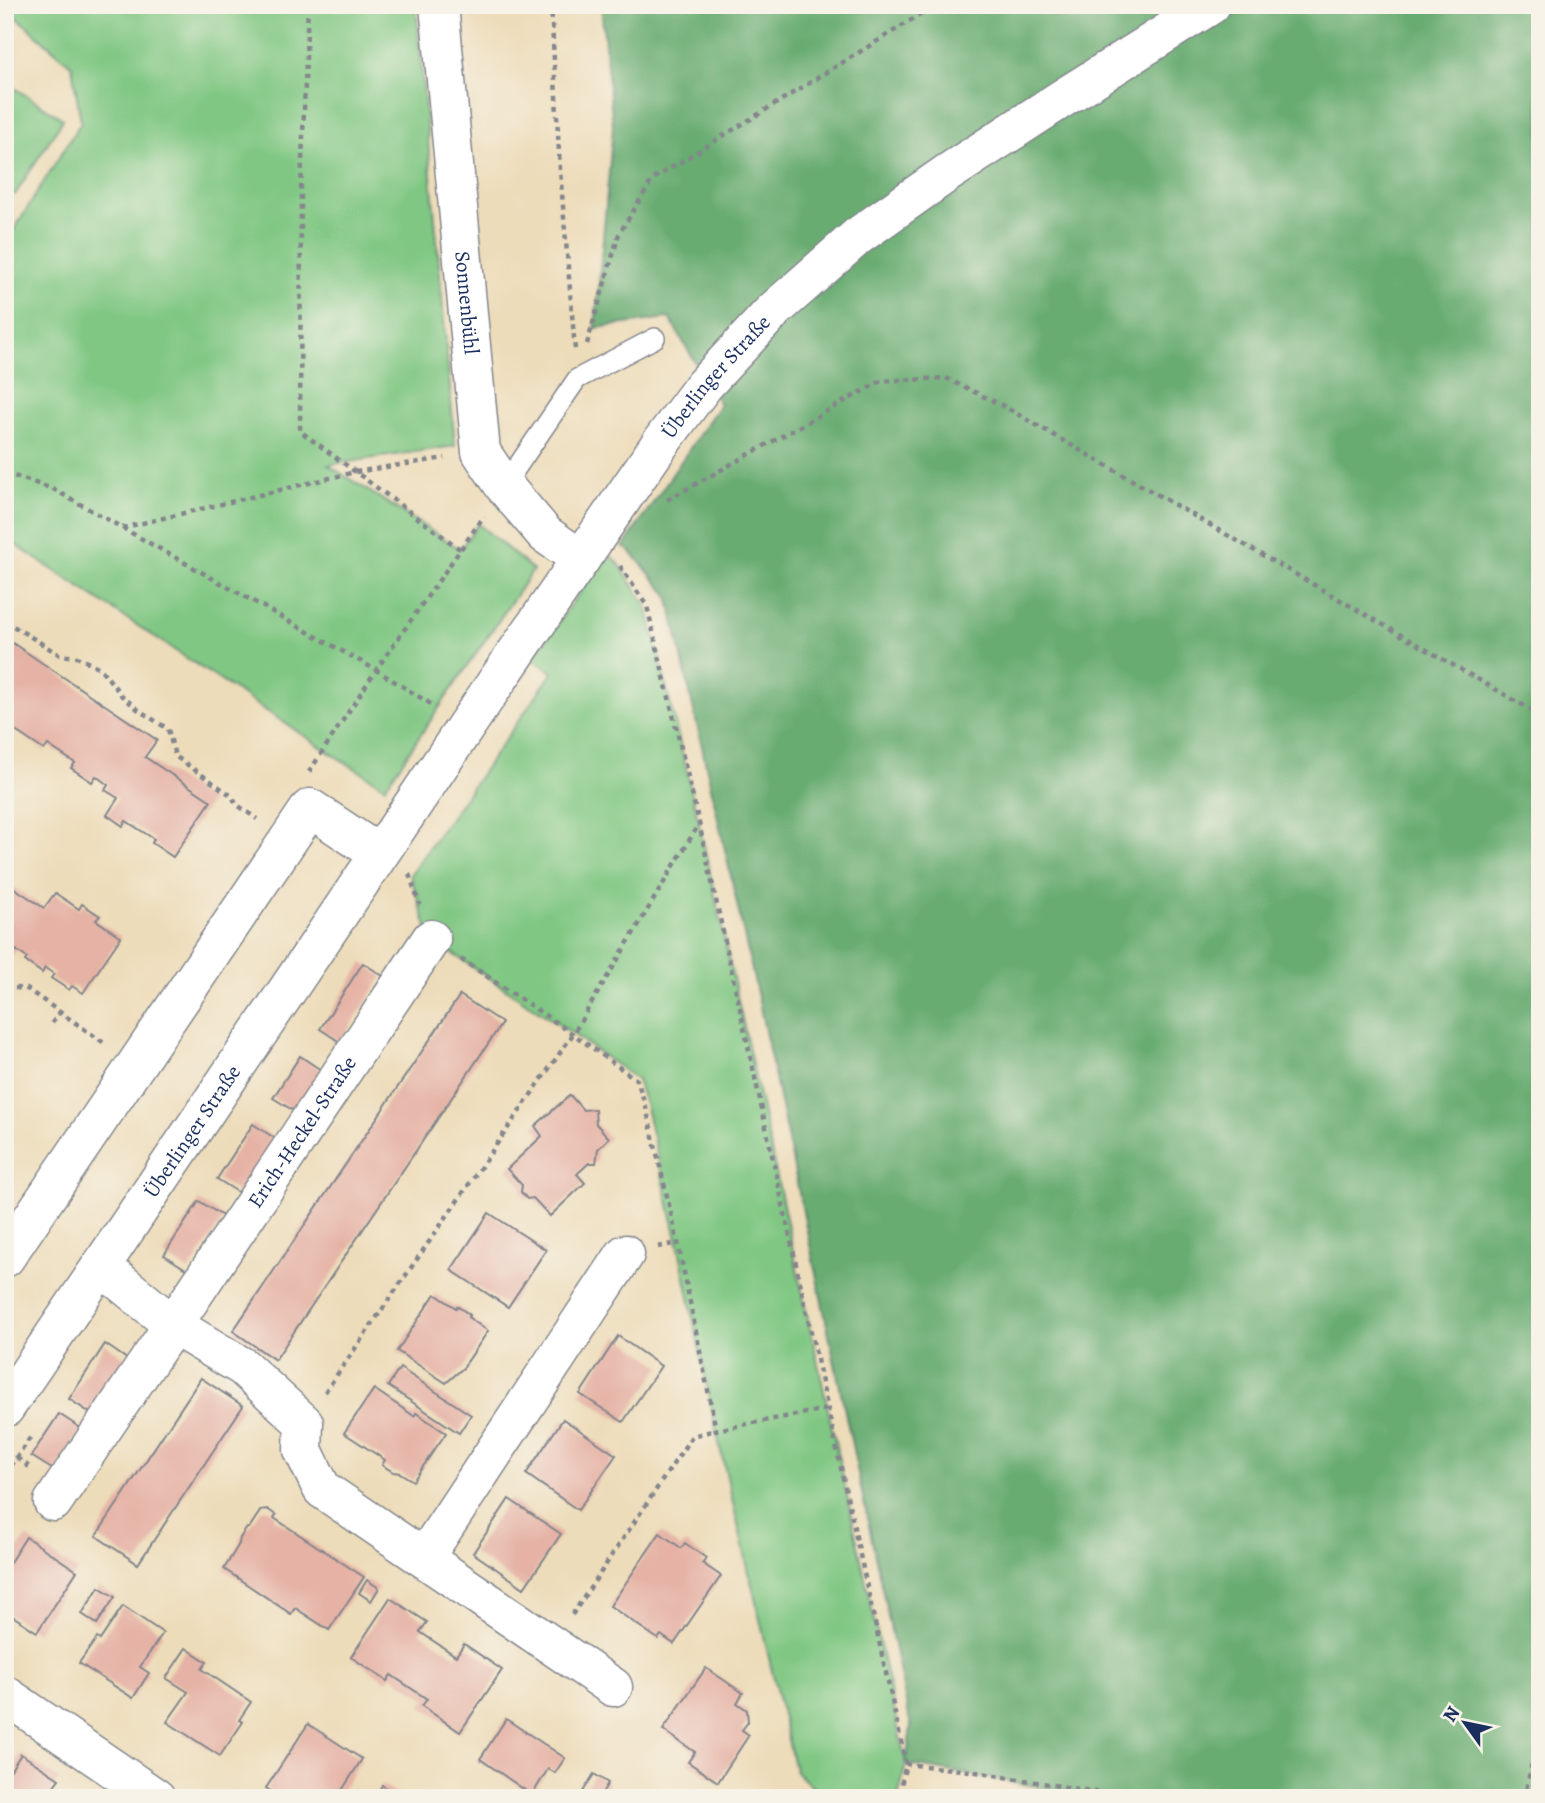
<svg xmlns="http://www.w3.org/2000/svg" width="1545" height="1803" font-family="Alegreya,serif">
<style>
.green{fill:#80c783;stroke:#4e7b70;stroke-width:2}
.forest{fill:#68ac71;stroke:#426e68;stroke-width:2}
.building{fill:#e5b2a5}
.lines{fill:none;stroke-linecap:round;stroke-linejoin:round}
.service-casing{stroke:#84868c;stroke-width:22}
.minor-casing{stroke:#84868c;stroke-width:41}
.tertiary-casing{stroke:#84868c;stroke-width:41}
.path{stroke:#84868c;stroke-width:4.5;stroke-dasharray:5 5;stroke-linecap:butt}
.service{stroke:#fff;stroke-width:19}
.minor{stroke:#fff;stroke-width:38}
.tertiary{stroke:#fff;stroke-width:38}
.labels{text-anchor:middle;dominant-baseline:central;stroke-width:6;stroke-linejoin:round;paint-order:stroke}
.street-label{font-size:21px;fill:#1b2f5e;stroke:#f7f3e8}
</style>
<rect width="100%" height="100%" fill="#f7f3e8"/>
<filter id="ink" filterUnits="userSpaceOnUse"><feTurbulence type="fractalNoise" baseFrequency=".0143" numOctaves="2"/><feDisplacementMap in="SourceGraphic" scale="14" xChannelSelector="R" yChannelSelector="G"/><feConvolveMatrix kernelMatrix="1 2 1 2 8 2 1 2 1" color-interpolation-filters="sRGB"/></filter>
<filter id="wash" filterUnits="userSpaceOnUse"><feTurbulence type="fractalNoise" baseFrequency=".00686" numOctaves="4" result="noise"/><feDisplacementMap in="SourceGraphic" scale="28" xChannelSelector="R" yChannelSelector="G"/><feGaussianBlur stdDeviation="1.57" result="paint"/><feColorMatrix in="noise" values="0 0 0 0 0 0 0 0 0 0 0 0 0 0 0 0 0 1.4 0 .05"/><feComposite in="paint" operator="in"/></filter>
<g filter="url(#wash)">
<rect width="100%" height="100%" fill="#eddcb9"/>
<g class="green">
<path d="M5,5h411l39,441 -127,19 132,84 18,-25 55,46 -148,217 -61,-38 -319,-211v-294l76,-122 -9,-56 -67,-59z"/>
<path d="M5,82l58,37 -48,76 -10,-6z"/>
<path d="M607,554l10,7 30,45 52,217 207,941 -8,34h-75l-28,-28 -79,-340 -38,-187 -32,-136 -9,-27 -64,-46 -142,-95 -21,-64 143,-203 -21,-13z"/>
</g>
<path class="forest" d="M601,5h939v1793h-437l-197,-34 5,-38 -152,-724 -91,-407 -37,-43 -8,-5 97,-143 -51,-86 -74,10 18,-202z"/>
<g id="blocks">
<g class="building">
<path d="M5,638l152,102 -12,17 66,44 -38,56 -21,-14 2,-4 -28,-18 -3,5 -16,-11 11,-17 -13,-8 3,-5 -12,-9 -4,6 -21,-14 4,-5 -27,-18 -4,5 -39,-26 3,-6 -3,-2z"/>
<path d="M5,877l7,5 -2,3 34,23 11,-15 24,16 3,-5 18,12 -4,4 25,17 -38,56 -11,-7 -3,4 -18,-12 3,-4 -9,-6 -3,5 -17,-12 2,-3 -11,-8 -11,16z"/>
<path d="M363,963l20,13 -43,66 -20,-13z"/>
<path d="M460,995l42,28 -227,337 -42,-29z"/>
<path d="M300,1056l21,14 -27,41 -21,-13z"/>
<path d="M570,1095l13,15 12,-1 1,15 13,14 -11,11 -2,14h-7l-12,11 8,9 -35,33 -17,-18 -6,1 -6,-7 1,-7 -15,-16 35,-33 -7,-10z"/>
<path d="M253,1124l23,15 -35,55 -24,-15z"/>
<path d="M199,1201l25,16 -35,54 -25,-16z"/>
<path d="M489,1213l57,37 -38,57 -57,-37z"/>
<path d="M435,1294l21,14 1,-2 13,9 -2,2 20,14 -25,37 -17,15 -49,-32z"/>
<path d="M618,1336l43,30 -38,56 -43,-28z"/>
<path d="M105,1344l22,15 -35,55 -23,-15z"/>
<path d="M400,1368l71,47 -12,18 -71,-47z"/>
<path d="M201,1378l42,28 -105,158 -42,-28z"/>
<path d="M374,1389l40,27 2,-3 30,20 -33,48 -13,-8 -7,-1 -11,-7 3,-5 -41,-27z"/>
<path d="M59,1414l23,15 -27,42 -24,-15z"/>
<path d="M563,1419l53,36 -38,55 -52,-36z"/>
<path d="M509,1499l52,35 -37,54 -51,-35z"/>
<path d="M267,1509l9,6 -2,3 90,59 -35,53 -34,-22 -4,6 -67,-45 15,-25 1,-6 7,-10h2l12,-18z"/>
<path d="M660,1533l21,15 4,-5 21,15 -4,5 19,13 -47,68 -13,-9 -3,4 -48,-33z"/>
<path d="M26,1537l51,34 -40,61 -32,-21v-41z"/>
<path d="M367,1580l12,8 -8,13 -12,-8z"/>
<path d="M99,1587l16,10 -18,27 -15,-10z"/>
<path d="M390,1598l37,24 -7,10 36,24 8,-12 38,26 -42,62 -38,-26 5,-7 -36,-24 -4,6 -36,-24z"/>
<path d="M123,1606l40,27 -23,34 9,6 -16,25 -54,-35 18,-25 3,2z"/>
<path d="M186,1648l21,14 -5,7 49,33 -12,18 4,2 -23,34 -53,-34 21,-30 -22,-14z"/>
<path d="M706,1668l37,25 -6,10 10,7 1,12 -6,8 7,5 -31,47 -30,-20 7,-10 -32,-22z"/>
<path d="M506,1719l59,39 -10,15 -7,-4 -16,26 -52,-36z"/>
<path d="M308,1724l54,35 -25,39h-56l-15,-10z"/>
<path d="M21,1754l38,25 -9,12 2,7h-47v-19z"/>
<path d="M594,1774l14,9 -9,15h-20z"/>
<path d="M382,1785l20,13h-27z"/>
</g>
</g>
</g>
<g filter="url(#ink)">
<use href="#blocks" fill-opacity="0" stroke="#84868c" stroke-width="2"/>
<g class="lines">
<g class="service-casing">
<path id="service" d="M504,486l73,-107 78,-41"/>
</g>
<g class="minor-casing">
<g id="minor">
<path id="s1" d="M439,5l42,447 23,34 41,48 36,25"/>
<path d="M5,1258l305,-450 69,46"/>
<path d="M99,1270l19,10 55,45 70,42 61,56 -1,27 19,39 291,198"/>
<path id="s2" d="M53,1502l120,-177 258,-386"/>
<path d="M424,1558l201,-304"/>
<path d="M5,1695l151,103"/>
</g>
</g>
<g class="tertiary-casing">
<g id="tertiary">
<path id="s3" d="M5,1408l461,-682 196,-285 42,-56 69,-74 85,-75 88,-62 117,-76 148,-93"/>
</g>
</g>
<g class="path">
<path d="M308,5l-7,182 -1,244 160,118"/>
<path d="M551,5l9,165 15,180"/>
<path d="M587,344l32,-110 34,-55 283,-174"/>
<path d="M5,473l48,16 323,181 58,36"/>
<path d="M667,500l214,-119 65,-3 59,29 535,308"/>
<path d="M122,528l233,-56 90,-14"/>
<path d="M620,566l27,40 52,217 207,941 -8,34"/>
<path d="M5,621l55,34 17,2 23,11 22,28 18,15 28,18 7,27 57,40 4,8 21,15"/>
<path d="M309,772l67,-102 108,-154"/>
<path d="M409,874l11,31"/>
<path d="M461,959l112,75 64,46 9,27 32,136 38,187 111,-21"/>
<path d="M5,987l22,2 80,56"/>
<path d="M52,1023l8,-11"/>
<path d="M658,1247l20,-4"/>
<path d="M325,1392l248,-358 126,-210"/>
<path d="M17,1458l15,11"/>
<path d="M5,1475l27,-40"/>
<path d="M572,1615l120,-179 24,-6"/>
<path d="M906,1765v-1l64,7 162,27"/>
<path d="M1524,1798l16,-70"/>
</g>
<use href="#service" class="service"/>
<use href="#minor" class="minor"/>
<use href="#tertiary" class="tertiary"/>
</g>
</g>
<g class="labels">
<g class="street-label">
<text stroke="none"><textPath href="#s1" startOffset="299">Sonnenbühl</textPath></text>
<text stroke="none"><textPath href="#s3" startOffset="1253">Überlinger Straße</textPath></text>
<text stroke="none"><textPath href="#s3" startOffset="334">Überlinger Straße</textPath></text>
<text stroke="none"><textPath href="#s2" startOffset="446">Erich-Heckel-Straße</textPath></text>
</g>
</g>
<rect width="1545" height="1803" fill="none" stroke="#f7f3e8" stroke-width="28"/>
<g transform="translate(1465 1723) rotate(303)" stroke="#f7f3e8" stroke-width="5" paint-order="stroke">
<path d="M0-5L12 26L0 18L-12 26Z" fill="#1b2f5e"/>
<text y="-10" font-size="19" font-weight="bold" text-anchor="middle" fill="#1b2f5e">N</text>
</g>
</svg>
